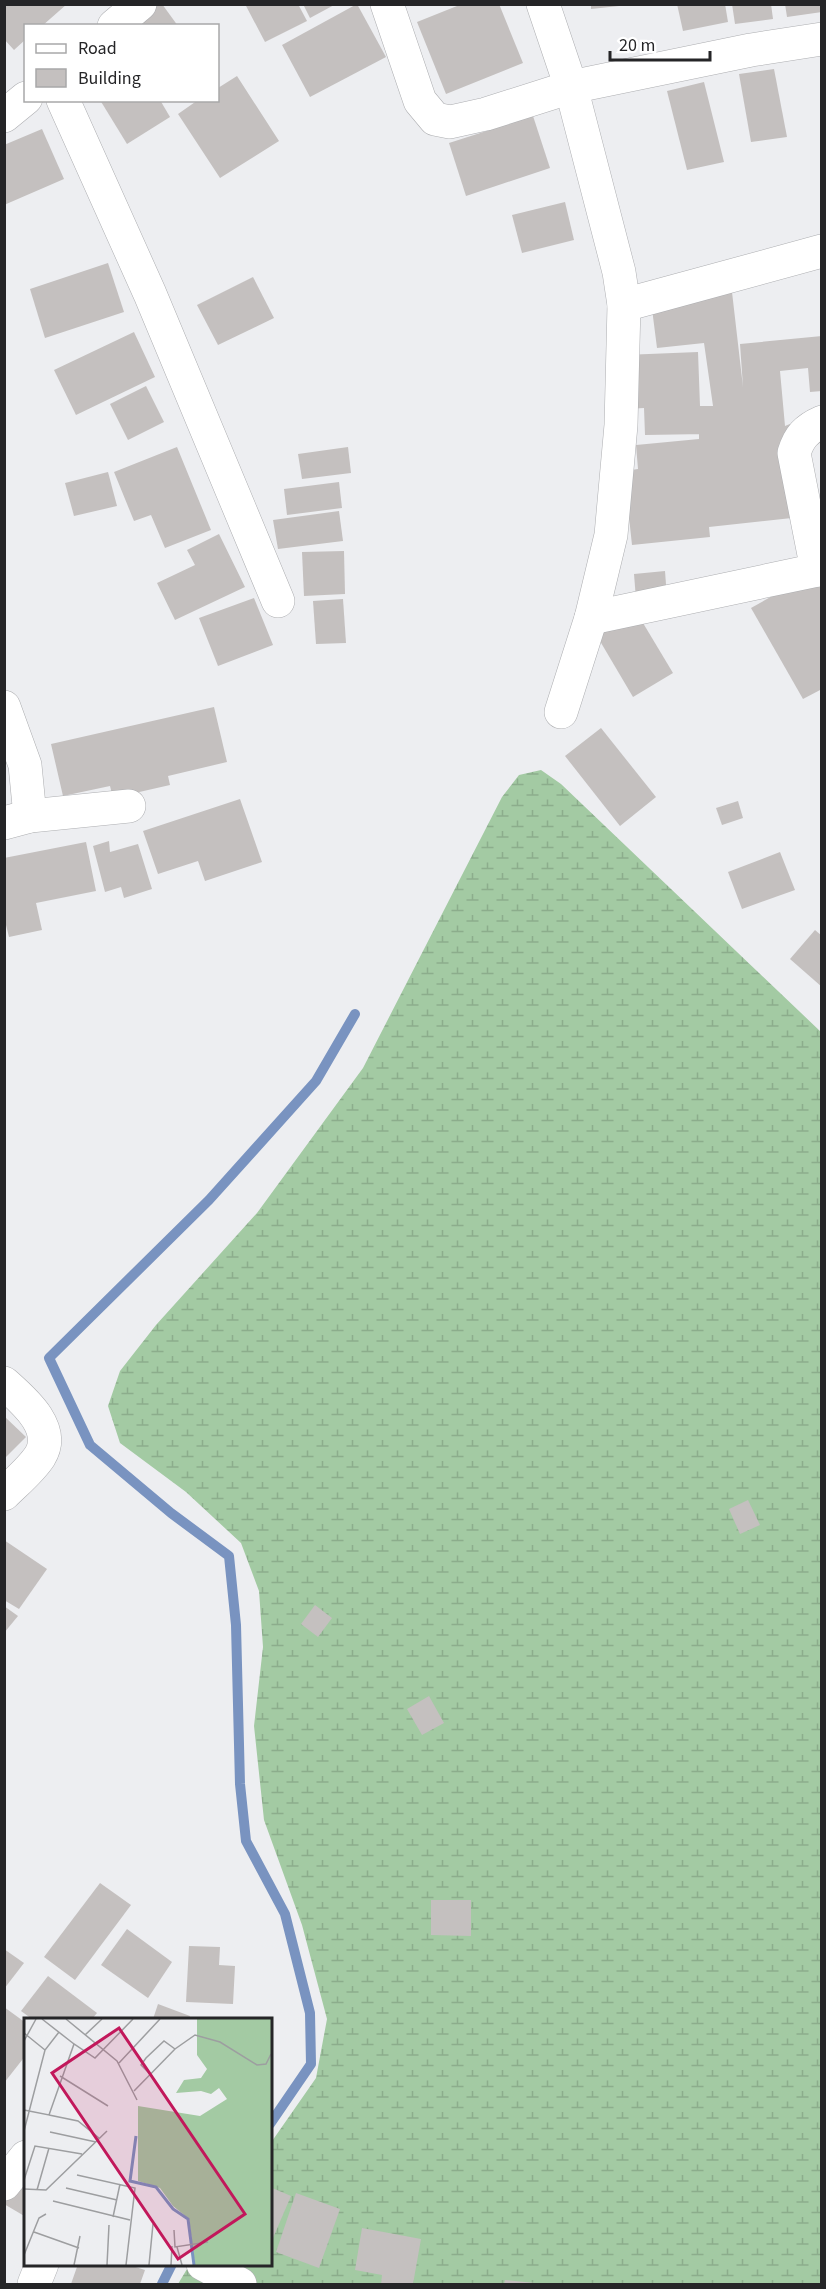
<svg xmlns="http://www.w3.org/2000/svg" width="826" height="2289" font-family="'Source Sans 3',sans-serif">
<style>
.wetland{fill:url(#wetland-marsh)}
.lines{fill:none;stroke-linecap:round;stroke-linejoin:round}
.stream{stroke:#7993c0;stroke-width:10}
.building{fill:#c4c0bf}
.minor-casing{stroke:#adaeb1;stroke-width:34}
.minor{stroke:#fff;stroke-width:33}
.inset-river{fill:none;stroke:#7993c0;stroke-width:3}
.inset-road{fill:none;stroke:#9d9ea0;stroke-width:1.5}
.view{fill:#c2185b;fill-opacity:0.15;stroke:#c2185b;stroke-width:3}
.inset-edge{fill:none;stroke:#252527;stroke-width:3}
</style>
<defs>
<pattern id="wetland-marsh" width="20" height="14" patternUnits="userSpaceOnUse" patternTransform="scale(1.5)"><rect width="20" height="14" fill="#a3caa3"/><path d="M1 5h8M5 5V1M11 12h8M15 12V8" fill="none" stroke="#8cad8c"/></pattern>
</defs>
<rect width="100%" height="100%" fill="#edeef1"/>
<path class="wetland" d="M541,770l20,14 260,248v1252h-643l12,-20h80v-120l46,-66 11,-59 -25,-94 -38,-105 -10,-94 9,-79 -4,-56 -18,-48 -55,-51 -66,-49 -12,-37 12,-35 36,-46 101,-112 106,-145 139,-271 17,-22z"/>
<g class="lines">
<g class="stream">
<path d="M270,2124l41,-60 -1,-51 -25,-99 -39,-73 -6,-57 -4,-159 -7,-69 -58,-43 -81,-68 -41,-87 160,-158 107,-119 39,-67"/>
<path d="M162,2284l10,-20"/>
</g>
</g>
<g class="building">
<path d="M4,4h63l-25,22h-16v13l-12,11 -10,-11z"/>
<path d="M159,4h3l16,22h-48z"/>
<path d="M245,4h53l9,17 -42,21z"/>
<path d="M303,4h33l-26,14z"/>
<path d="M357,4l29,53 -76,40 -28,-52z"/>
<path d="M462,4h37l24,59 -77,31 -29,-72z"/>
<path d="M591,4h28v2l-28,3z"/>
<path d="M677,4h48l3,18 -45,9z"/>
<path d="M732,4h39l2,15 -38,5z"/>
<path d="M785,4h37v8l-35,5z"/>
<path d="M774,69l13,68 -36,5 -12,-68z"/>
<path d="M237,76l42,65 -59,37 -42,-64 20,-14h20v-12z"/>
<path d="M704,82l20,80 -37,8 -20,-79z"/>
<path d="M100,100h60l10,17 -43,27z"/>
<path d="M533,116l17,52 -84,28 -17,-53z"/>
<path d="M42,129l22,50 -60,26v-60z"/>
<path d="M565,202l9,38 -52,13 -10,-38z"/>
<path d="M108,263l16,49 -79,26 -15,-49z"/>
<path d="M253,277l21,41 -56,27 -21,-40z"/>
<path d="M732,292l11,95 -3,-43 82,-8v55l-12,1 -2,-24 -28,3 5,55 5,-2 3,40 8,53 -92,10 1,10 -78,8 -8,-74 14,-2 -2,-24 63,-6v-5h6l-60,1 -1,-27 -18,1 -2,-54 74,-3 2,54h13l-9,-63 -47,5 -6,-47z"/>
<path d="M134,332l21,45 -79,38 -22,-45z"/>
<path d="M146,386l18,36 -36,18 -18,-36z"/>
<path d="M177,447l34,83 -46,18 -14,-33 -17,6 -20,-49z"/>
<path d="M348,447l3,26 -49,6 -4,-25z"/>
<path d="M108,472l9,34 -43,10 -9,-33z"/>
<path d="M339,482l3,26 -55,7 -3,-26z"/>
<path d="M339,511l4,30 -65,8 -5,-29z"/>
<path d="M219,534l26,53 -70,33 -18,-37 38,-18 -8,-15z"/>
<path d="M344,551l1,43 -41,2 -2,-44z"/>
<path d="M665,571l2,27 -31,1 -2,-25z"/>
<path d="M812,574l10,16v99l-19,10 -52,-91z"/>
<path d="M254,598l19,47 -55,21 -19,-48z"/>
<path d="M343,599l3,44 -30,1 -3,-43z"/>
<path d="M637,613l36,60 -40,24 -36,-61z"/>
<path d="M214,707l13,55 -59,14 2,9 -57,13 -3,-12 -47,10 -12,-52z"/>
<path d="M601,728l55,69 -36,29 -55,-70z"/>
<path d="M240,799l22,63 -57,19 -7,-20 -40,13 -15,-43z"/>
<path d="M738,801l5,17 -21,7 -6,-17z"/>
<path d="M109,841l1,11 28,-8 14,45 -28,9 -3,-11 -16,5 -12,-46z"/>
<path d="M86,842l10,49 -60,12 6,27 -33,7 -5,-20v-59z"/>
<path d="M780,852l15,38 -53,19 -14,-37z"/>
<path d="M815,930l7,6v51l-32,-28z"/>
<path d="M4,1416l22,21 -22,22z"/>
<path d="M748,1500l12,25 -20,9 -11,-25z"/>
<path d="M4,1540l43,29 -28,40 -15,-9z"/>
<path d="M315,1605l17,13 -14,19 -17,-13z"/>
<path d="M4,1606l14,10 -14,17z"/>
<path d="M429,1696l15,27 -22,12 -15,-26z"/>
<path d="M100,1883l31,22 -56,75 -31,-23z"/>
<path d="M431,1900h40v36l-40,-1z"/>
<path d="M127,1929l45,33 -24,36 -47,-33z"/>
<path d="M189,1946l31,1 -1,18 16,1 -2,38 -47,-2z"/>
<path d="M4,1949l20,14 -20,26z"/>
<path d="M48,1976l49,37 -5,6h-60l-11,-8z"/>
<path d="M158,2004l32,12 -1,3h-36z"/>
<path d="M4,2007l22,16v32l-22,28z"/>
<path d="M26,2169v48l-22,-13v-7z"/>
<path d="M270,2187l21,9 -21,49z"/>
<path d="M296,2193l44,16 -21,59 -43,-16z"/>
<path d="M362,2228l59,11 -8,45h-32l1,-9 -27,-5z"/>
<path d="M78,2264h48l19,6 -5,14h-69z"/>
<path d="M505,2280l30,3v1h-31z"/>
</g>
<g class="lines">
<g class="minor-casing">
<g id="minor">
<path d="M387,4l33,97 15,18 15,3 36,-8 85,-27 180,-37 71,-11"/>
<path d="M543,4l28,83 48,185 5,33 -3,120 -10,110 -20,83 -30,94"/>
<path d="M114,26l26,-22"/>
<path d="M63,100l87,194 128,307"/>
<path d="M4,116l22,-18"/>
<path d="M624,305l198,-54"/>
<path d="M817,570l-23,-117c5,-16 12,-24 28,-31"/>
<path d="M591,618l231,-49"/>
<path d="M4,707l21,58 5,51"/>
<path d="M4,823l26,-7 99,-10"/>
<path d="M4,1383c19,17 53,45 36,73 -9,14 -24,26 -36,38"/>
<path d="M4,2184l22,-27"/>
<path d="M203,2264l37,20"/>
<path d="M34,2284l8,-20"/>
</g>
</g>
<use href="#minor" class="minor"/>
</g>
<g transform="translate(24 2018)">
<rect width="248" height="248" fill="#edeef1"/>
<path d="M173,1h74v246h-76l-6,-46 -16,-13 -13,-18 -22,-7v-75l62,10 27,-17 -8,-11 -8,6 -10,-3 -25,2 8,-13 17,-2 6,-9 -10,-14z" fill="#a3caa3"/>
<path class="inset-river" d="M112,118l-6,45 26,6 17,22 15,10 6,46"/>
<path class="inset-road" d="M18,1l32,25M42,1l51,42 20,39M0,15l21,17M61,17l17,-16M0,23l12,-22M95,45l41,-44M126,56l-9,-9 5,-7 18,-17 11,8M36,58l48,30M110,73l41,-42 20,-14 25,7 37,23 9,-1 5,-10M0,92l25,5 25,-71 21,14 38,-39M25,97l29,6 21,17M0,113l21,-81 14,-18M26,114l46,10M53,157l58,13 -9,77M0,162l11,-34 47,8M42,170l51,12M0,171l22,1 61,-59M13,172l12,-42M29,183l77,19M89,199l7,-33M150,212l1,17 33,-5M10,214l45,16M153,229l5,18M0,237l15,-37 7,-4M50,247l6,-29M83,247l2,-40M125,247l4,-41M147,247l1,-19"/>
<path class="view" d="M95,10l126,186 -67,45 -126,-186z"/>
<rect width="248" height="248" class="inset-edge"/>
</g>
<rect width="826" height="2289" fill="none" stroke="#252527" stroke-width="12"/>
<rect x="24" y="24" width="195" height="78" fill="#ffffff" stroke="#a8a8a9" stroke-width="1.5"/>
<rect x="36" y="44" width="30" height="9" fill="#ffffff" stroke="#a8a8a9" stroke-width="1.5"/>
<text x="78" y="54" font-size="18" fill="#252527">Road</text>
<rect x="36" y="69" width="30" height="18" fill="#c4c0bf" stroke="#a8a8a9" stroke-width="1.5"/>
<text x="78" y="84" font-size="18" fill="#252527">Building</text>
<path d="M610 51v9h100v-9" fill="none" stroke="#252527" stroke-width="3"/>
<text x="619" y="51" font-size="18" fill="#252527" stroke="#ffffff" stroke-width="4.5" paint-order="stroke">20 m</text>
</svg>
